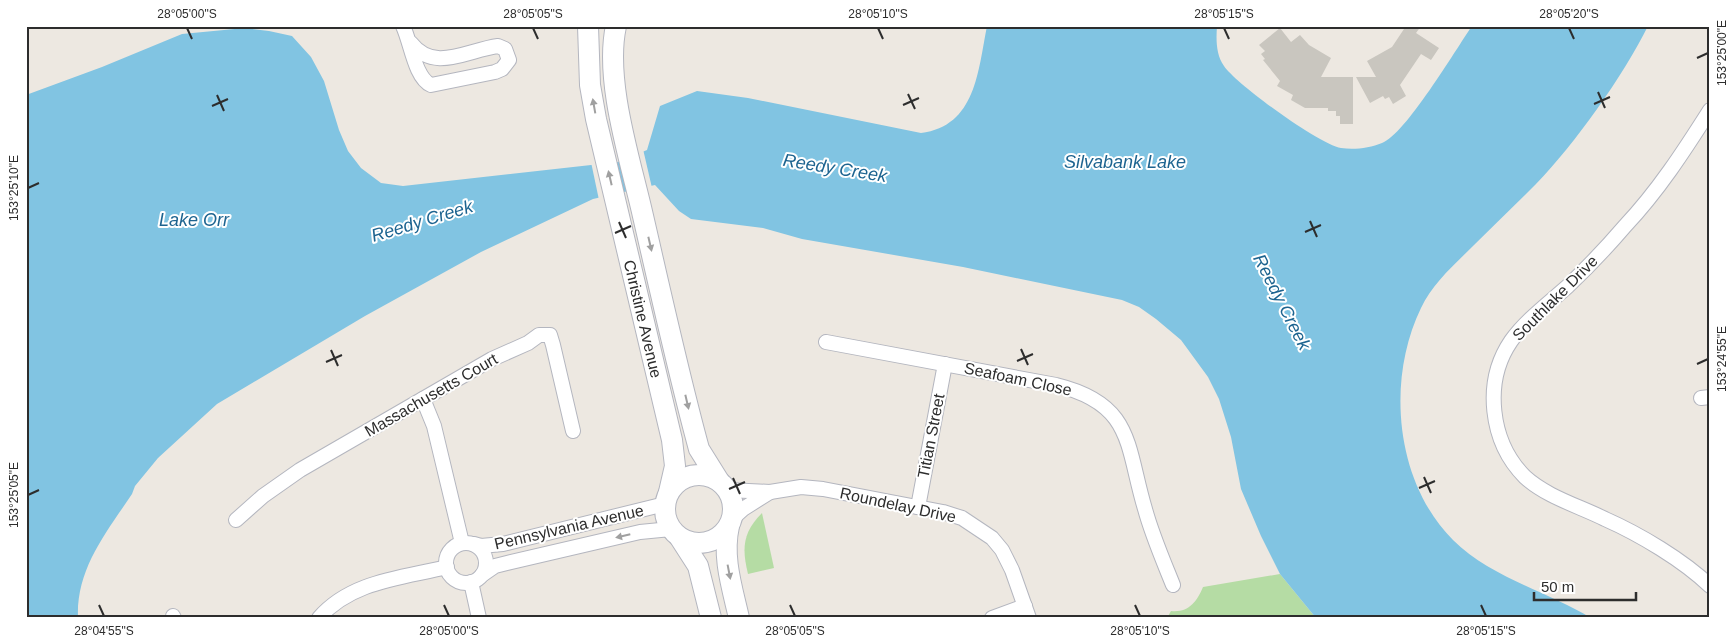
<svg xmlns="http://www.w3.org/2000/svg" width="1736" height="644" font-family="Helvetica,sans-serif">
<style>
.green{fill:#b5dca4}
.water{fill:#81c4e2}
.pier{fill:#ede8e1}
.building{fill:#c9c6bf}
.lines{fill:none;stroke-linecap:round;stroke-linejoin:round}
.minor-casing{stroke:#b4b6bf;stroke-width:16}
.secondary-casing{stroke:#b4b6bf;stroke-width:22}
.minor{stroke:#fff;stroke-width:14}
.secondary{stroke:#fff;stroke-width:20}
.oneway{fill:#a0a0a0}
.ticks{fill:none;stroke:#2d2d2d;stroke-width:2}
.labels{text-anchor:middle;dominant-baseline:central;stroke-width:4;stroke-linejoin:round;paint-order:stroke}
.street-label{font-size:16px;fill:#2d2d2d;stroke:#fff}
.water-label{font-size:18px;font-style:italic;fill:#1d6490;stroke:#fff}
.neatline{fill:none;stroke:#2d2d2d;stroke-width:2}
.ticks-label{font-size:12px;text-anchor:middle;fill:#2d2d2d}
</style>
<rect width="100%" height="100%" fill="#ede8e1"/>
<g class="green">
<path d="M762,513l12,55 -26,6c-6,-25 -6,-41 14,-61z"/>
<path d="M1280,574l36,44h-149l4,-7c17,2 26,-9 32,-24z"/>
</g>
<path class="water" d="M987,26h230c-1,14 -1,29 7,40 12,18 96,79 117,82 13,2 29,0 41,-5 23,-8 74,-94 90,-117h176c-25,50 -73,118 -112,158 -21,21 -42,41 -63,62 -19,19 -41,38 -52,62 -35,72 -26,174 32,232 37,37 93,51 138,78h-275l-36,-44 -19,-38 -20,-47 -10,-52 -12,-38 -11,-22 -27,-37 -25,-21 -17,-12 -17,-7 -159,-33 -161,-28 -39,-11 -72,-9 -12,-8 -24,-26 -62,14 -112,53 -116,64 -148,88 -59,54 -23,28 -3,8c-26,39 -56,75 -54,124h-52v-523l76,-28 80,-33 63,-6 24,3 23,5 19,21 13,24 15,49 9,21 13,17 20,15 22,3 215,-24 29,-12 13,-44 37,-15 51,7 173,35c55,-7 57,-62 66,-107z"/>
<g class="pier">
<path d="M643,149l9,39 -23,5 -9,-35z"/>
<path d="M613,160l10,35 -24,5 -8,-38z"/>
</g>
<g class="building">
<path d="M1406,26h15l-5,7 23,15 -8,12 -10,-6 -21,31 6,11 -13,8 -4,-7 -4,2 -2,-3 -13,7 -14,-26h20l-9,-16 25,-14z"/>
<path d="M1280,28l11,14 9,-7 9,10 22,13 -10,19h32v47h-13v-8h-4v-5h-8v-3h-23l-14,-8 2,-5 -16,-9 3,-5 -17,-21 2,-1 -4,-5 4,-3 -6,-6z"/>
</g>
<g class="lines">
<g class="minor-casing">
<g id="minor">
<path d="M403,26c8,17 12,52 28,59l64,-13 7,-3 7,-9 -4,-11 -7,-3c-31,4 -64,27 -87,-3"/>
<path d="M1710,110c-26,41 -52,81 -85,116 -18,21 -37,41 -57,60 -19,17 -42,34 -57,55 -28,41 -21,101 14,136 22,20 54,29 80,42 34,15 78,41 105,67"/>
<path d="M826,342l230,43c78,19 70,61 89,124 7,26 18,51 28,76"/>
<path d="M1701,398l9,-1"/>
<path d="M423,399l11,27 28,117"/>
<path d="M728,490l42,2 31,-5 22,2 120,23 19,6 30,20 10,12 10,20 17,48"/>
<path d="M918,507l27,-143"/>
<path d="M732,519l11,-10 27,-17"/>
<path d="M236,520l27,-24 37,-26 192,-111 36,-16 11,-8h11l3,10 20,86"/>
<circle cx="466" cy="563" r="20"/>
<path d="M474,544l7,2 22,-2 162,-40"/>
<path d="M482,575l13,-9 12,-3 133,-31 31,-3"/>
<path d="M471,582l8,36"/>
<path d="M173,616l1,2"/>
<path d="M319,618c32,-37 83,-40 128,-51"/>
<path d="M992,618l33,-12"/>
</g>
</g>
<g class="secondary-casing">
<g id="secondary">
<path id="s1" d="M588,26l2,59 6,34 76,321 3,26 -6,26"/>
<path d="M616,26c-12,55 15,136 27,190 18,78 35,156 56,233l20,32"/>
<circle cx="699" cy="509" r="34"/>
<path d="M729,526c-7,31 3,61 10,92"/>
<path d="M680,538l18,28 13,52"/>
</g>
</g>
<use href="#minor" class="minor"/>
<use href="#secondary" class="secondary"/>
</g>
<defs><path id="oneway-solid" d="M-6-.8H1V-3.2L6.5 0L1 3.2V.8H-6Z" transform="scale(1.25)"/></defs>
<g class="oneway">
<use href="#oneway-solid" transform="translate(594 106) rotate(-100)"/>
<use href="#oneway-solid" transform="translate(610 178) rotate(-103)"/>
<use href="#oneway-solid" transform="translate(650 244) rotate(77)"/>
<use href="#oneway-solid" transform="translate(687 402) rotate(77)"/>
<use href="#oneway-solid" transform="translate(623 536) rotate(167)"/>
<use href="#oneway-solid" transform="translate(729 572) rotate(79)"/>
</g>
<path class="ticks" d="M187,28l5,11M533,28l5,11M878,28l5,11M1224,28l5,11M1569,28l5,11M1697,58l11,-5M1598,92l7,16M908,94l7,15M217,95l7,16M1594,104l16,-7M903,105l16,-7M212,106l16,-7M28,188l11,-5M1310,221l7,16M619,222l7,16M1305,232l16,-7M615,233l16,-7M1021,349l7,16M331,350l7,16M1017,361l16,-7M326,362l16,-7M1697,364l11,-5M1424,477l7,16M733,478l7,16M1419,488l16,-7M729,489l16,-7M28,495l11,-5M99,605l5,11M444,605l5,11M790,605l5,11M1135,605l5,11M1481,605l5,11"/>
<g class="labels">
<g class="street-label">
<text transform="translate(1555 298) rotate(-45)">Southlake Drive</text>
<text stroke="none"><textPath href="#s1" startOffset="299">Christine Avenue</textPath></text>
<text transform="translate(1018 379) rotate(12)">Seafoam Close</text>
<text transform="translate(431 395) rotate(-30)">Massachusetts Court</text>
<text transform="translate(931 436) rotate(-79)">Titian Street</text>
<text transform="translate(898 505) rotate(12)">Roundelay Drive</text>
<text transform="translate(569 527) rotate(-13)">Pennsylvania Avenue</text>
</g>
<g class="water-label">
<text x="1125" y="162">Silvabank Lake</text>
<text transform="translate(835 168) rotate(9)">Reedy Creek</text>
<text x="194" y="220">Lake Orr</text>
<text transform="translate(422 221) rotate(-17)">Reedy Creek</text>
<text transform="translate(1282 302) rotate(63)">Reedy Creek</text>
</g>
</g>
<rect width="1736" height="644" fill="none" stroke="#ffffff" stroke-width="55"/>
<path d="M1534 592v8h102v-8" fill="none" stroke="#2d2d2d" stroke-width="2.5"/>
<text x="1541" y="592" font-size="15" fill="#2d2d2d" stroke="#ffffff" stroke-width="4" paint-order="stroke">50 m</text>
<rect x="28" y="28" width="1680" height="588" class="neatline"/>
<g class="ticks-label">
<text x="187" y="18">28°05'00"S</text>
<text x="533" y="18">28°05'05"S</text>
<text x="878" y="18">28°05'10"S</text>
<text x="1224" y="18">28°05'15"S</text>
<text x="1569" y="18">28°05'20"S</text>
<text transform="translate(1722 53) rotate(-90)" y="4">153°25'00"E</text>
<text transform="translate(14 188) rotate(-90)" y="4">153°25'10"E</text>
<text transform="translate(1722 359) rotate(-90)" y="4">153°24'55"E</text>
<text transform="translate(14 495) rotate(-90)" y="4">153°25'05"E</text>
<text x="104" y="635">28°04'55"S</text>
<text x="449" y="635">28°05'00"S</text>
<text x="795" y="635">28°05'05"S</text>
<text x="1140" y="635">28°05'10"S</text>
<text x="1486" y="635">28°05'15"S</text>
</g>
</svg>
